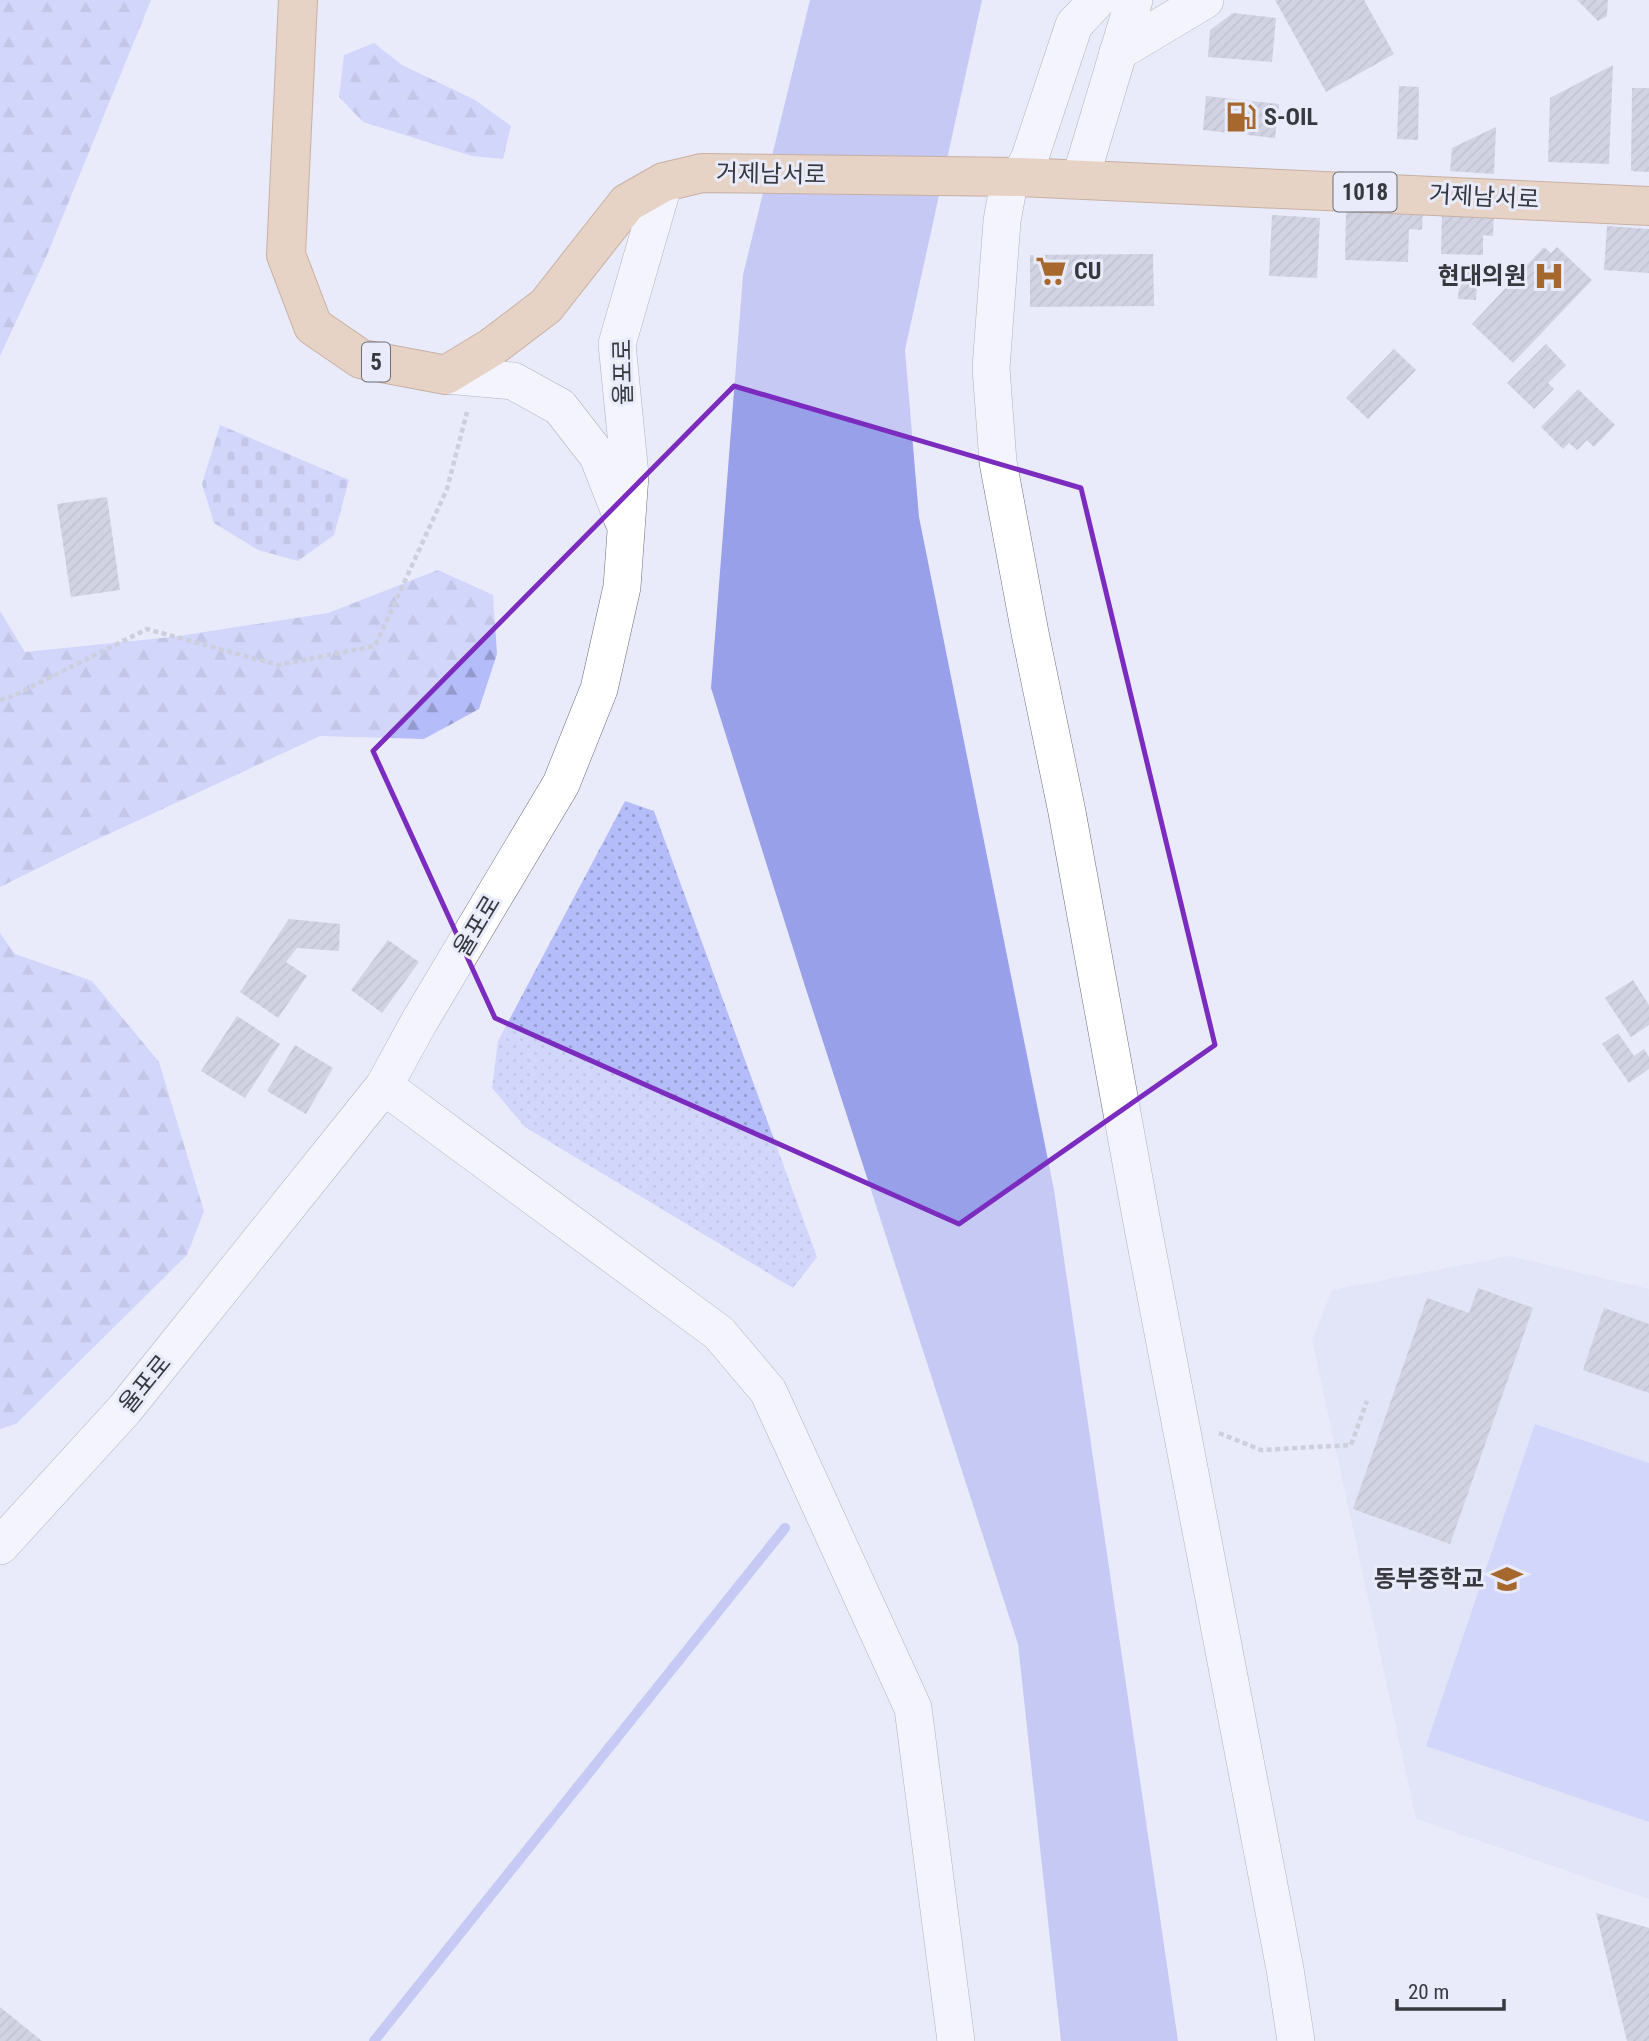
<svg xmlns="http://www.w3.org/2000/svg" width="1649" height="2041" font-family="'Roboto Condensed','Noto Sans KR',sans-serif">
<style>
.built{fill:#d9dcf2}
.forest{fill:url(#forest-firs)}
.cemetery{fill:url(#cemetery-stones)}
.park{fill:url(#park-dots)}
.pitch{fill:#b5bcfa}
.water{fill:#99a0ea}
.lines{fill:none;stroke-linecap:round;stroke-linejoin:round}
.stream{stroke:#99a0ea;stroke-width:10}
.building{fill:url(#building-hatch)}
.minor-casing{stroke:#6b6d7a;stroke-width:38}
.major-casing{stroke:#9d6937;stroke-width:40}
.path{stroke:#abadb9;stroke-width:4.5;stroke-dasharray:5 3.5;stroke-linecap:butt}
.minor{stroke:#fff;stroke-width:37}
.major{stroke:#e5b584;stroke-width:38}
.marked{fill:none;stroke:#7b2cbf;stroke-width:5;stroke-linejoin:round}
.labels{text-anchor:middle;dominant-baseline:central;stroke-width:6;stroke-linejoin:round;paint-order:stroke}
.shield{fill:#e9ebfb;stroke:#6d6e77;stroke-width:2}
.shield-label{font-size:23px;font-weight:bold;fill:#38393f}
.poi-label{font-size:24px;font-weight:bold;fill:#38393f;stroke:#e9ebfb;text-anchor:start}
.street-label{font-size:24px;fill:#38393f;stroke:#e9ebfb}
</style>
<defs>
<pattern id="forest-firs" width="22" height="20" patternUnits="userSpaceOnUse" patternTransform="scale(1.75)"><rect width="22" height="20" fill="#b5bcfa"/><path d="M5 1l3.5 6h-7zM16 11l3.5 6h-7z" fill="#949acc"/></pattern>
<pattern id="cemetery-stones" width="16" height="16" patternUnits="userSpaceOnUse" patternTransform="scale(1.75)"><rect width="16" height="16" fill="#b5bcfa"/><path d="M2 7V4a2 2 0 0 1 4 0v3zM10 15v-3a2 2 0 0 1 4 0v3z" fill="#949acc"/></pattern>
<pattern id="park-dots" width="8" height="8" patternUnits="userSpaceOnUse" patternTransform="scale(1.75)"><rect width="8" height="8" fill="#b5bcfa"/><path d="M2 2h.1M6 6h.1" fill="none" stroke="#949acc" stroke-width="1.8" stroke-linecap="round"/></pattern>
<pattern id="building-hatch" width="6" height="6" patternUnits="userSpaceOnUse" patternTransform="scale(1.75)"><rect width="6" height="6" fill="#b3b5c3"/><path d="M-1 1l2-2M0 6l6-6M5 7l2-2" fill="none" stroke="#9394a0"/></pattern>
</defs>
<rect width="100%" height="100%" fill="#e9ebfb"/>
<path class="built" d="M1510,1256l139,33v610l-233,-80 -104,-479 20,-50z"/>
<g class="forest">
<path d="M0,0h151l-104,255 -47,101z"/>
<path d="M374,43l28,22 73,35 36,26 -8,33 -31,-3 -109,-34 -24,-25 5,-42z"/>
<path d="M438,570l55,25 4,59 -18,55 -55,30 -104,-3 -233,108 -87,43v-276l25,41 147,-15 156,-24z"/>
<path d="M0,933l15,21 77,27 67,81 45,149 -17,44 -171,169 -16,5z"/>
</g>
<path class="cemetery" d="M220,425l129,55 -15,55 -36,26 -40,-11 -44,-27 -12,-39z"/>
<path class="park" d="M625,801l29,10 163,446 -24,31 -268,-161 -33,-39 6,-47z"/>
<path class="pitch" d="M1535,1424l114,39v359l-223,-76z"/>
<path class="water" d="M810,0h172l-77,350 14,167 135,673 124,851h-117l-43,-397 -214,-661 -93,-295 32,-413z"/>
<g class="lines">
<path class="stream" d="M374,2041l411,-513"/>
</g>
<g class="building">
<path d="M1275,0h89l30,54 -68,38z"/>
<path d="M1577,0h31l-1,16 -9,5z"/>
<path d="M1233,13l43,5 -4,44 -64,-5 2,-27z"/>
<path d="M1613,65l-4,99 -61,-2 2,-64z"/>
<path d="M1399,86l20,1 -1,53 -21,-1z"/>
<path d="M1632,88h17v84l-18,-1z"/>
<path d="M1206,96l73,8 -4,34 -72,-8z"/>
<path d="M1496,127l-2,47 -44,-3 2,-23z"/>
<path d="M1346,210l77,2 -1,18 -13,-1 -1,33 -63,-2z"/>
<path d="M1442,213l52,1 -1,22 -10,-1v20l-42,-1z"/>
<path d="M1272,215l48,3 -3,60 -48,-2z"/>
<path d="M1607,226l42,3v44l-45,-3z"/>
<path d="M1544,247l7,6 6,-6 35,33 -79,83 -41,-39z"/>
<path d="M1153,254l1,52 -124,1v-52z"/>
<path d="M1460,270h18l-2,30 -18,-1z"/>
<path d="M1546,344l20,21 -18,18 6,6 -20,20 -27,-26z"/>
<path d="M1394,349l22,21 -48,49 -22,-21z"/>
<path d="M1578,389l37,36 -21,22 -7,-7 -10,10 -8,-7 -6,6 -22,-22z"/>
<path d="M107,497l13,93 -49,7 -14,-93z"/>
<path d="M289,919l51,5 -1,27 -42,-3 -11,14 21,14 -29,42 -38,-26z"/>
<path d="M388,940l31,22 -37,51 -31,-23z"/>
<path d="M1633,980l16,25v20l-18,12 -26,-39z"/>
<path d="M237,1016l43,28 -35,54 -44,-27z"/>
<path d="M1618,1033l16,23 10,-7 5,8v12l-20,14 -27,-39z"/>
<path d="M295,1045l38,23 -27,46 -39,-23z"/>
<path d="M1478,1288l55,20 -83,236 -97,-35 74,-211 42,15z"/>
<path d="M1604,1308l45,16v69l-66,-23z"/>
<path d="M1596,1913l53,15v113h-22z"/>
<path d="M0,2007l42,34h-42z"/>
</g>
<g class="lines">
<g class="minor-casing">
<g id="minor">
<path d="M1118,52l87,-52"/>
<path d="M1010,177l-8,44 -11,147 7,94 32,171 37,179 76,416 142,741 11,72"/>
<path d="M1020,177l10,-20 44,-132 23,-25"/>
<path d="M1080,180l54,-180"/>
<path d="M446,375l67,6 47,26 38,49 25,64"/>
<path d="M384,1086l335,247 49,58 145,317 43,333"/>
<path d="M0,1546l125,-137 259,-323 35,-64 142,-238 38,-95 23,-102 8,-112 -13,-131 47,-162"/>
</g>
</g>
<g class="major-casing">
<path id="major" d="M298,0l-12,255 27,71 48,33 85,16 46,-28 54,-41 81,-103 37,-21 38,-9 318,4 629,29"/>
</g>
<g class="path">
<path d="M0,700l17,-6 130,-65 131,36 97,-19 72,-157 20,-77"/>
<path d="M1219,1433l42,17 90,-5 16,-44"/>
</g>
<use href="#minor" class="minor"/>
<use href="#major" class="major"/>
</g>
<path d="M0 0H1649V2041H0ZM734,386l347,102 134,557 -256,179 -464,-206 -122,-267z" fill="#e9ebfb" fill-opacity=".55" fill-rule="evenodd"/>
<path class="marked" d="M734,386l347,102 134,557 -256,179 -464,-206 -122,-267z"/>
<defs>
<g id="fuel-bare" transform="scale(2.415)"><path d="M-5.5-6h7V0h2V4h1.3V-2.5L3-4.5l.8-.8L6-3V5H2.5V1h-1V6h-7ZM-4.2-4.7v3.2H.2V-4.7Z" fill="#a6682d" stroke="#e9ebfb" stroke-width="2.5" paint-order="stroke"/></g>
<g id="supermarket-bare" transform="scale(2.415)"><path d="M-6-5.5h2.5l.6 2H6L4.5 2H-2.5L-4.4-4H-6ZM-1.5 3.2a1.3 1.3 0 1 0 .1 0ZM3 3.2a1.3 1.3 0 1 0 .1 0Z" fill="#a6682d" stroke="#e9ebfb" stroke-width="2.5" paint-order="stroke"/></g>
<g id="hospital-bare" transform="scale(2.415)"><path d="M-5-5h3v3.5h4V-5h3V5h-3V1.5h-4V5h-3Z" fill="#a6682d" stroke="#e9ebfb" stroke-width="2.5" paint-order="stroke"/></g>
<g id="school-bare" transform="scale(2.415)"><path d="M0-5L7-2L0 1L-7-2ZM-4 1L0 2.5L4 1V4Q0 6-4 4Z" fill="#a6682d" stroke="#e9ebfb" stroke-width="2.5" paint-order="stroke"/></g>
</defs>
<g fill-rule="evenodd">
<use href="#fuel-bare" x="1241" y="117"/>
<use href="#supermarket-bare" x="1051" y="271"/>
<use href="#hospital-bare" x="1549" y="276"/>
<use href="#school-bare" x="1507" y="1579"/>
</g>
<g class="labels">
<g class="shield">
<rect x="1333.5" y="172.5" width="63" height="39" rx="5"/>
<rect x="362" y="342.5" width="28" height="39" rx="5"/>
</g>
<g class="shield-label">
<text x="1365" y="192">1018</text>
<text x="376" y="362">5</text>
</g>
<g class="poi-label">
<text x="1264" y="117">S-OIL</text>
<text x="1074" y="271">CU</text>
<text x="1526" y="276" text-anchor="end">현대의원</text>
<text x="1484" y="1579" text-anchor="end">동부중학교</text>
</g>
<g class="street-label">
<text transform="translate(771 174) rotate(1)">거제남서로</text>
<text transform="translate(1484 197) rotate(3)">거제남서로</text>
<text transform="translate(623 372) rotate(-91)">율포로</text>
<text transform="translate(477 926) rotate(-59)">율포로</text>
<text transform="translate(145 1384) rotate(-51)">율포로</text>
</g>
</g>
<path d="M1397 1999v10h107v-10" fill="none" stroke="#38393f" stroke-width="3.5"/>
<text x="1408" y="1999" font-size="21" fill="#38393f" stroke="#e9ebfb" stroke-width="5" paint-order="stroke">20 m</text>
</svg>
